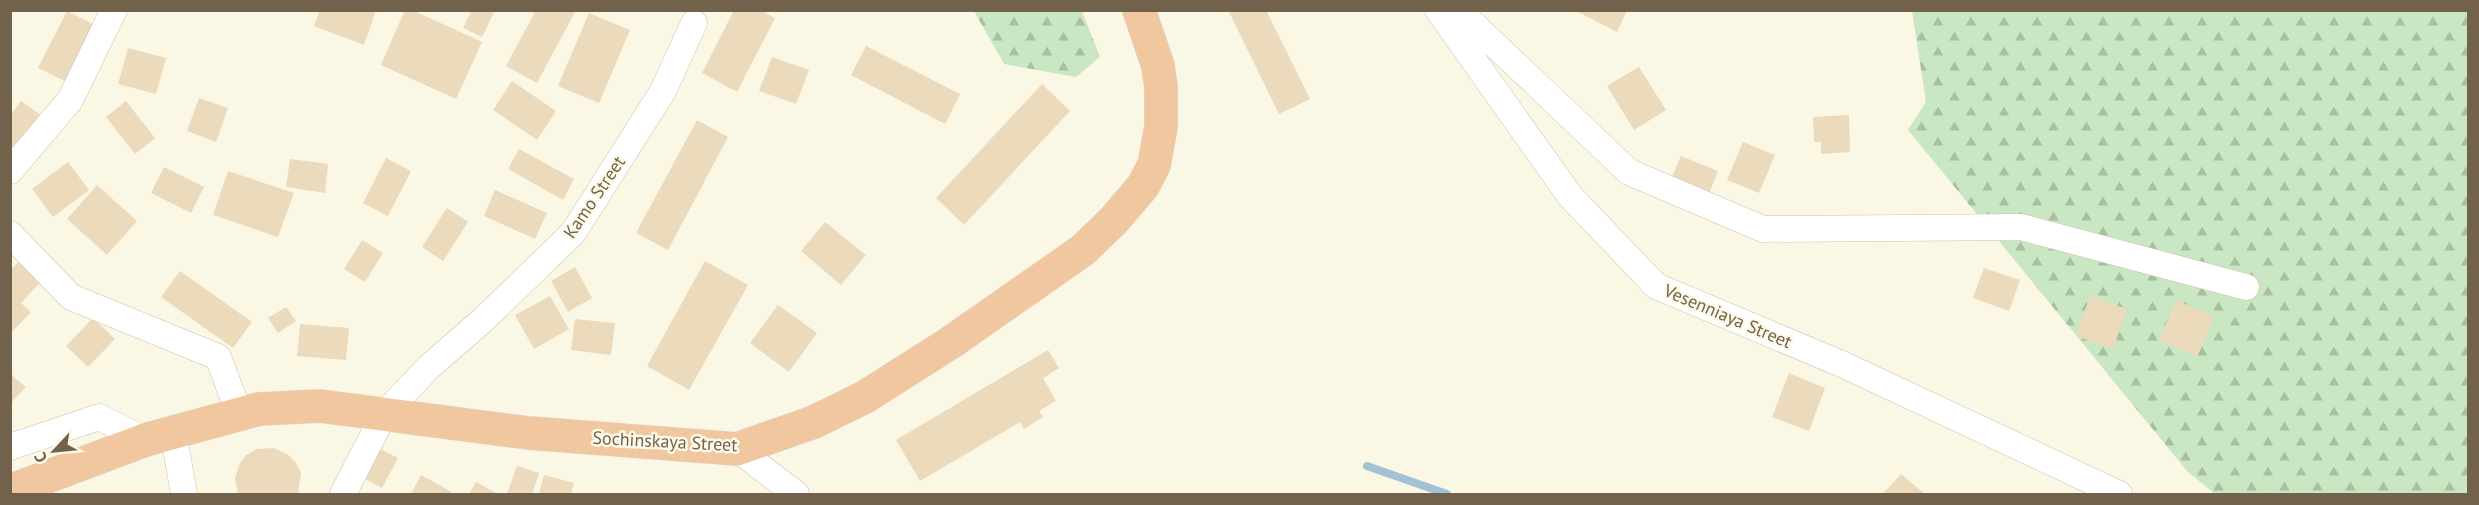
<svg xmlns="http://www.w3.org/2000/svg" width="2479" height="505" font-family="'PT Sans',sans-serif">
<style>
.forest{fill:url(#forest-firs)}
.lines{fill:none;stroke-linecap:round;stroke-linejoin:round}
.stream{stroke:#a1c1d4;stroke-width:8}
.building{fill:#ecdabc}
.minor-casing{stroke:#ccc1ac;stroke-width:27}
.highway-casing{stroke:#ddd9d4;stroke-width:34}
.minor{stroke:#fff;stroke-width:26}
.highway{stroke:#f1c79f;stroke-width:33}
.labels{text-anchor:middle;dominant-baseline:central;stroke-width:5;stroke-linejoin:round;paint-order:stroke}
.street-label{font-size:18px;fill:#72624c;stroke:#fefaea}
</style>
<defs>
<pattern id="forest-firs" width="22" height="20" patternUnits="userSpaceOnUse" patternTransform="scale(1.5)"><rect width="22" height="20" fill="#cae7c4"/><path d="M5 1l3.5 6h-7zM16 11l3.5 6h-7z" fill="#a8bfa1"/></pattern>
</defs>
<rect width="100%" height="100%" fill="#fbf7e5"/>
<g class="forest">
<path d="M974,11h108l18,46 -24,20 -72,-13z"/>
<path d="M1912,11h556v483h-253l-28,-23 -279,-341 18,-28z"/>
</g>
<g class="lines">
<path class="stream" d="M1367,466l80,28"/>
</g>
<g class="building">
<path d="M320,10h56l-12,35 -50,-19z"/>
<path d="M405,10h7l70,32 -26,57 -75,-34z"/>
<path d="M472,10h23l-13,27 -19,-9z"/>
<path d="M536,10h40l-39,73 -31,-17z"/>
<path d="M734,10h26l15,8 -38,74 -35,-19z"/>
<path d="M1228,10h38l44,89 -31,15z"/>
<path d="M1574,10h53l-10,22z"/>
<path d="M67,11l44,22 -28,57 -45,-22z"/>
<path d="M589,13l41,17 -31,73 -41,-17z"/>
<path d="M866,46l94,48 -15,30 -94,-49z"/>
<path d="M128,48l38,10 -10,36 -38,-10z"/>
<path d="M772,57l37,13 -13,34 -37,-13z"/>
<path d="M1639,67l27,43 -32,20 -27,-44z"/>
<path d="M512,81l44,30 -19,29 -44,-30z"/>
<path d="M1042,84l28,27 -106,114 -28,-27z"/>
<path d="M199,98l29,10 -12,34 -29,-11z"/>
<path d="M21,101l28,20 -24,35 -15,-11v-29z"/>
<path d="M126,101l29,37 -20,16 -29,-37z"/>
<path d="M1849,115l1,37 -29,2v-12h-7l-1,-25z"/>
<path d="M697,120l31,17 -60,113 -32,-17z"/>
<path d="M1743,142l32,13 -16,38 -32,-13z"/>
<path d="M519,149l55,30 -11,21 -55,-31z"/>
<path d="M1681,156l37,15 -9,23 -38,-15z"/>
<path d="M386,158l25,13 -23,45 -25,-13z"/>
<path d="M290,159l38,5 -3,29 -39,-6z"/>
<path d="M68,162l21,28 -36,27 -21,-28z"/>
<path d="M164,167l40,20 -13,26 -40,-20z"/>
<path d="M228,171l66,22 -16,44 -65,-22z"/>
<path d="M97,185l40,36 -30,34 -40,-36z"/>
<path d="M495,190l52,23 -12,26 -51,-23z"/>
<path d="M447,208l21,14 -25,39 -21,-14z"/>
<path d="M825,222l41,33 -25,30 -40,-34z"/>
<path d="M362,240l21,13 -18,29 -21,-13z"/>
<path d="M22,258l22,20 -23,25 10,9 -21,22v-63z"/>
<path d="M705,261l43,24 -59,105 -42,-24z"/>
<path d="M575,267l17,31 -24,14 -17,-31z"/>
<path d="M1984,268l36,12 -11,31 -36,-13z"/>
<path d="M180,271l72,51 -19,26 -72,-51z"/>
<path d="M550,296l19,33 -35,20 -19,-34z"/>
<path d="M2090,296l37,13 -14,40 -37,-13z"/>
<path d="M2176,300l38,17 -17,40 -38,-17z"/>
<path d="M778,305l39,28 -28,39 -39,-29z"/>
<path d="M286,307l10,14 -18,12 -10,-15z"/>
<path d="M93,318l22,21 -27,28 -22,-21z"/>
<path d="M575,319l40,4 -4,32 -40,-5z"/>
<path d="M300,324l49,4 -3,32 -49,-4z"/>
<path d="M1048,350l11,18 -16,10 13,23 -17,10 4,6 -19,12 -4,-7 -100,59 -24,-41z"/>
<path d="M1789,373l36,15 -16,43 -37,-14z"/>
<path d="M10,374l16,13 -16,17z"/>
<path d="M274,448l13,6 9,9 5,10 -3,21h-60l-3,-16 5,-15 6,-8 11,-6z"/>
<path d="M380,449l18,9 -16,30 -17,-9z"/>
<path d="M517,466l22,7 -7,21h-25z"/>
<path d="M1901,474l24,20h-42z"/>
<path d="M421,475l31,17 -2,2h-39z"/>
<path d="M544,475l30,8 -3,11h-32z"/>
<path d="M476,482l22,12h-29z"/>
</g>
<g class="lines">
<g class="minor-casing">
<g id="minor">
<path d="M1438,10l132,186 86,90 188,79 275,129"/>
<path d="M1458,10l171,162 134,57 258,-2 225,60"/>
<path d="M10,171l60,-71 44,-90"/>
<path d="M10,234l61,63 147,60 21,56"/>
<path d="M173,431l11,63"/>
<path d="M10,447l89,-30 46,23"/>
<path d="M737,449l59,45"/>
<path d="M343,494l41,-80 45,-47 55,-48 89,-86 90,-142 31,-68"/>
</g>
</g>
<g class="highway-casing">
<path id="highway" d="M10,491l135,-51 114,-31 61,-3 209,27 208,16 77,-27 51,-25 85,-54 133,-93 31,-30 29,-34 11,-21 7,-38v-40l-3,-21 -19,-56"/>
</g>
<use href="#minor" class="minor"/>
<use href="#highway" class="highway"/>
</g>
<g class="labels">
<g class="street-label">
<text transform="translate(594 197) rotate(-56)">Kamo Street</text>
<text transform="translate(1728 316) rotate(23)">Vesenniaya Street</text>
<text transform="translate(665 441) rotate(3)">Sochinskaya Street</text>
</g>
</g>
<rect width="2479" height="505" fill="none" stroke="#72624c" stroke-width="24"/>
<g transform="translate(54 451) rotate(244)" stroke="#fefaea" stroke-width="4.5" paint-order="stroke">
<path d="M0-4.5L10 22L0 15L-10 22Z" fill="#72624c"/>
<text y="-9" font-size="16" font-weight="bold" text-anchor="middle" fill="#72624c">С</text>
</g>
</svg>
